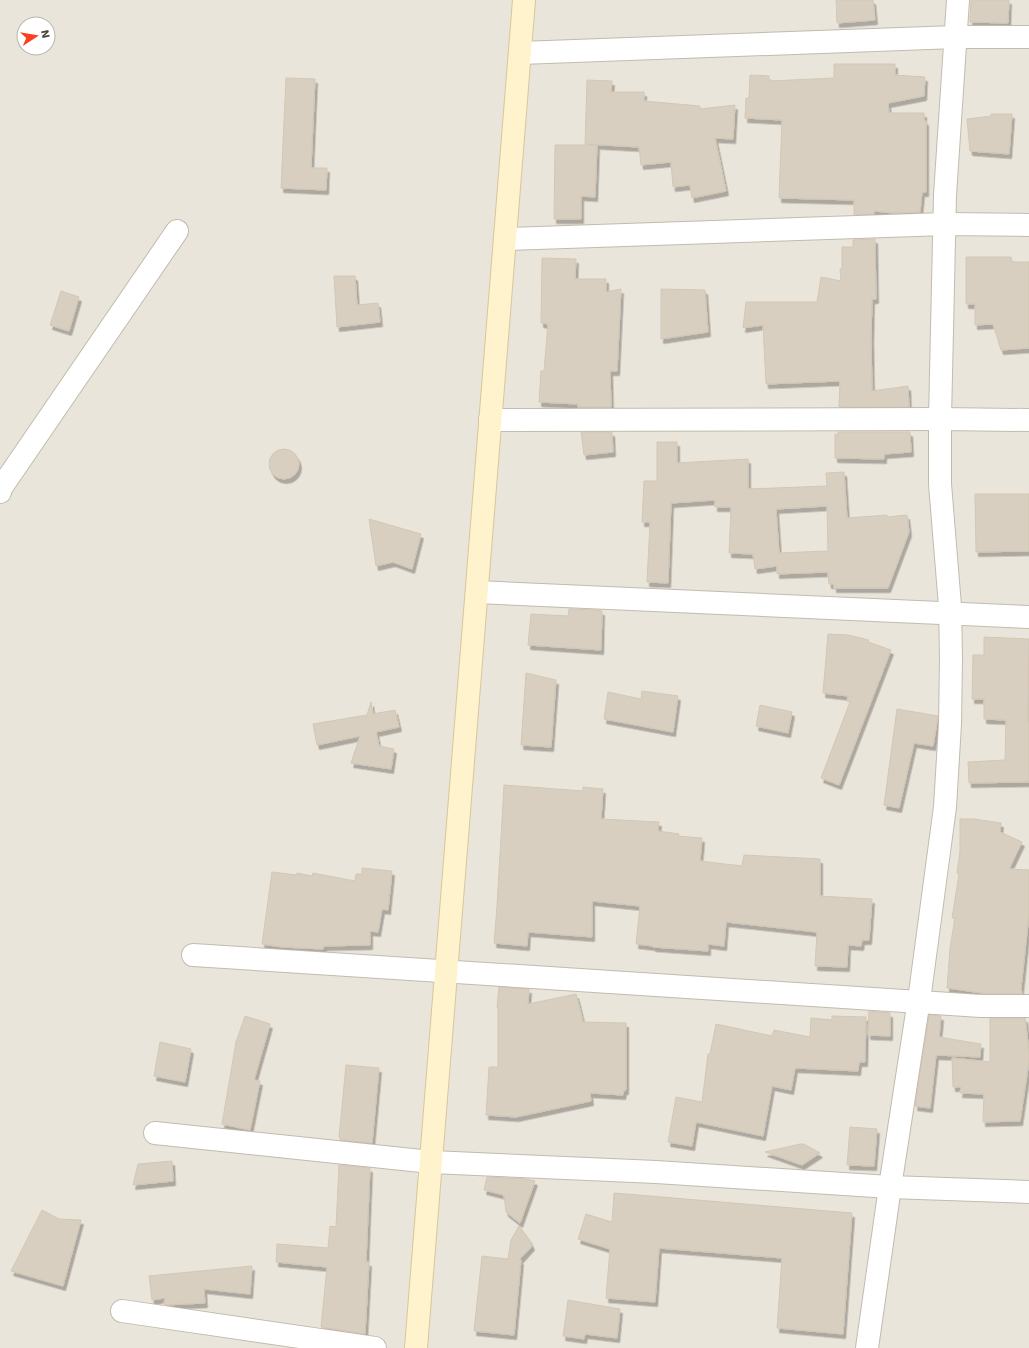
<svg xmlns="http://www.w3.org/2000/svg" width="1029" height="1348" font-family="'Work Sans',sans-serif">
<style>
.residential{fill:#eae5da;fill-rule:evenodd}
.building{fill:#d8cfc1;stroke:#d3c7b4;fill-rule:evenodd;filter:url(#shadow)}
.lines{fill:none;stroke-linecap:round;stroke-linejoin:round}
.street-casing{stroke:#c2bbae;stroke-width:24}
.secondary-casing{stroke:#d6c79b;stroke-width:24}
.street{stroke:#fff;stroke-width:22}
.secondary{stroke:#fff3cd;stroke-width:22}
</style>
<defs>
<filter id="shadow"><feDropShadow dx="2.5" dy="4.5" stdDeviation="0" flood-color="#0004"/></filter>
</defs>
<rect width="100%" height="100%" fill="#f6f3ec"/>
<path class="residential" d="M0,0h1029v1348h-1029zM24,24h24v24h-24z"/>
<g class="building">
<path d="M836,0h37l2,20 -38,3z"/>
<path d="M971,0h38l-1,23 -38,-1z"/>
<path d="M834,64h61v11l30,2 -1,19 -36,7 1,10h35v8h2v71h-4l-2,20 -27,1 -19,-2v3l-20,1v-15l-75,-2 3,-78 -37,-2 1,-20h3l1,-23 19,1v5l65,-3z"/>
<path d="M286,78l29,1 -4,89h16l-1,22 -45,-2z"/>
<path d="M587,80l25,1 -1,11h33v9l56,5v3l35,-4 -2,34 -18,-1 11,53 -34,7 -2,-13 -17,2 -2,-25 -30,3 -2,-18 -54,-3z"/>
<path d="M991,114h21l-3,40 -39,-3 -3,-32 24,-3z"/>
<path d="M555,145h42l-2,52 -14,-1v23h-27z"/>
<path d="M875,239l1,60h-4l-1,39 1,53 36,-5 1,21h-70l1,-26 -74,3 -3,-59 -20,3 3,-26h71l4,-25 20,4 -1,-12h2v-22h11v-7z"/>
<path d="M966,257h45l1,5h17v86l-28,2 -8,-26 -18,1v-21h-9z"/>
<path d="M542,258l34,1 -1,20h31v13l15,-3 -4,82h-7l1,36h-33v-3l-39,-2 2,-31h3l4,-47 -7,-1z"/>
<path d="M334,276h21l2,29 21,-2 2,19 -43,5z"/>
<path d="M661,289l44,1 3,42 -47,7z"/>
<path d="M61,291l18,6 -10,34 -19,-6z"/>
<path d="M581,432h31l1,20 -29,3z"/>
<path d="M838,432h72l1,20 -27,2v5l-49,-1v-24l3,1z"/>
<path d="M657,442h20v21l71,-4v30l79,-3 -1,-13 18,-1 3,46 40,-3v2l20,-2 2,17 -21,56h-54v-4h-5l-1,-12 -51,2v-8l-22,3 -2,-15 -24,-1 2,-46h-16v-7l-44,3 -3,80 -21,-1 3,-60h-8l2,-41h13zM827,506l1,45 -49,2 -3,-44z"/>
<circle cx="284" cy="464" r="15"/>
<path d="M975,494h54v57l-53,1z"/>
<path d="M369,519l52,15 -9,35 -19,-7 -17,4z"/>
<path d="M569,609l25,1 8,1 -1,39 -73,-5 3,-31 37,2z"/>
<path d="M828,634l20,1 21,5 -1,2 23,8 -52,135 -18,-7 29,-76 -3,-1 1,-5 -25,-3z"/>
<path d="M984,637l45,2 -1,83h1v60l-60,1 -1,-21 37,-2 1,-40 -22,-1v-20h-12l1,-44h11z"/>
<path d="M526,673l30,7 -5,67 -30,-2z"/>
<path d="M642,691l36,5 -5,36 -69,-13 4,-27 33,7z"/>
<path d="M371,702l2,12 22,-4 4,17 -23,5 3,14 15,3 -3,20 -40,-6 9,-27 -43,9 -4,-21 54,-9z"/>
<path d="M760,705l32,7 -4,21 -32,-7z"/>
<path d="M897,709l41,7 -5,30 -19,-3 -15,65 -15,-3z"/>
<path d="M504,785l79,6v-4l20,2 -2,30 58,3 -1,9 21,3 -1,2 24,2 -2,23 42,5 2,-11 76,4v37l52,3 -3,41h-7l-1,6 -13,-1 -1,22 -32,-1 2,-34 -91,-10 -2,24 -16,-2v7l-55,-4v-1l-17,-2 4,-38 -48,-5v36l-64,-5 -1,14 -33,-3 3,-37z"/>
<path d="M960,819h14l27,4 -1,9 22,10 -13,27 20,1v44l-8,74 1,6h-33l-42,-6 3,-40 5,-30h-3l7,-44 -2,-1 3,-22z"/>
<path d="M362,868l30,3 -4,39 -6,-1 -4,23 -8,-1v14l-46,1 -1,3 -41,-2 -20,-3 10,-72 24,3 1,-2 15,3 1,-3 42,8 1,-7h6z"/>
<path d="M499,987l30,2 -1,15 48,-10 7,28 43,1v67h-2l-1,5 -33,-2 1,8 -75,16 -30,-2 3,-48h9v-59l-1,-1z"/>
<path d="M869,1011l21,2v23l-22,-1z"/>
<path d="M929,1015l12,1 -2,21 42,7 -1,13 -44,-2 -6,53 -15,-2z"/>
<path d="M245,1016l25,8 -16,56 6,1 -10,49 -28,-6 14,-82z"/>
<path d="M832,1016l34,1 -1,45h-6l-1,9 -63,-3 -4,22 -19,-4 -9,50 -67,-14 -4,24 -24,-4 8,-45 26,5 6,-48h2l6,-30 56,12 2,-6 36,7 1,-19 21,2z"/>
<path d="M990,1018h35l4,33v10l-9,60 -37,1 1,-28 -24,-1 1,-6h-8l-1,-29 38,4z"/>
<path d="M160,1042l31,7 -6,33 -31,-6z"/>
<path d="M346,1065l33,3 -7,75 -32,-3v-2l-1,-1z"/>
<path d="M850,1127l27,2 -3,37 -27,-1z"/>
<path d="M800,1144h4l16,9 -18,12 -37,-13z"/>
<path d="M172,1161l1,20 -40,4 5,-21z"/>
<path d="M339,1165l31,3 -4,94h3l-4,72 -44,-7 6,-60 -51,-5 1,-18 51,4 2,-22 6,1z"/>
<path d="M487,1177l39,2 9,2 -15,42 -14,-11 -2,-17 -20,-5z"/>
<path d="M614,1193l238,20 -9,121 -66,-6 5,-70 -123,-10 -4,54 -49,-4 4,-49 -32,-10 8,-25 26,8z"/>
<path d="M42,1210l17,9 22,1 -18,66 -52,-15z"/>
<path d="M519,1226l10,13 3,7 -13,14h2l-7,75 -40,-4 8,-75 26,3 3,-19z"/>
<path d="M252,1266l-2,28 -46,-5 1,14 -40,2 -1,-1 1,-6 -13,2 -3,-24z"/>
<path d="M568,1300l52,9 -3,29 -32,-4 -1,5 -21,-3z"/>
</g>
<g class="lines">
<g class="street-casing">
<g id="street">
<path d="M520,53l436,-16h73"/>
<path d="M505,239l440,-15 84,1"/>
<path d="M490,420l450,-1 89,1"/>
<path d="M0,492l1,-4 176,-257"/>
<path d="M477,592l552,25"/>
<path d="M193,955l788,51h48"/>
<path d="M155,1133l276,29 225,10 234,15 139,5"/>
<path d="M122,1311l253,37"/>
<path d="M867,1348l23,-161 30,-194 25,-186 5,-83 1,-66 -1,-52 -10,-122v-65l5,-224 13,-195"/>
</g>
</g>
<g class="secondary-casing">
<path id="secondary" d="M416,1348l108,-1348"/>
</g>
<use href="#street" class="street"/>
<use href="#secondary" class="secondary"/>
</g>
<g transform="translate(36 36) rotate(78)"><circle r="19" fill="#ffffff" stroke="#b7b4b0"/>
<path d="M0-3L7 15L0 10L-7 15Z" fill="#fc3f1d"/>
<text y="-6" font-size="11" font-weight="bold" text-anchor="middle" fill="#4b4439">N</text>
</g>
</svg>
